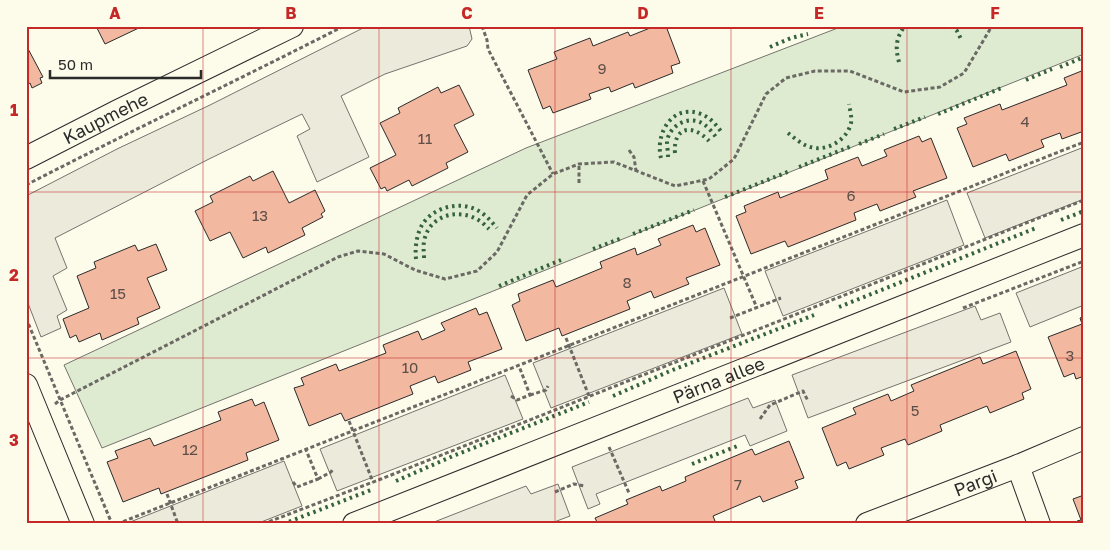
<svg xmlns="http://www.w3.org/2000/svg" width="1110" height="550" font-family="'Golos Text',sans-serif">
<style>
.green{fill:#deebd1;stroke:#74746e}
.parking{fill:#eceadb;stroke:#74746e}
.building{fill:#f2b8a0;stroke:#2b2b2b}
.lines{fill:none;stroke-linecap:round;stroke-linejoin:round}
.minor-casing{stroke:#2b2b2b;stroke-width:24}
.path{stroke:#6a6964;stroke-width:3;stroke-dasharray:4 2.5;stroke-linecap:butt}
.minor{stroke:#fdfbea;stroke-width:22}
.hedge{stroke:#34623c;stroke-width:4;stroke-dasharray:2.5 4;stroke-linecap:butt}
.grid{fill:none;stroke:#c62828;stroke-width:1;stroke-opacity:0.55}
.labels{text-anchor:middle;dominant-baseline:central;stroke-width:4;stroke-linejoin:round;paint-order:stroke}
.number-label{font-size:15px;fill:#5d4e48}
.street-label{font-size:18px;fill:#2b2b2b;stroke:#fdfbea}
.neatline{fill:none;stroke:#c62828;stroke-width:2}
.grid-label{font-size:16px;text-anchor:middle;font-weight:bold;fill:#c62828}
</style>
<rect width="100%" height="100%" fill="#fdfbea"/>
<path class="green" d="M843,26h241v28l-982,394 -38,-83 462,-217z"/>
<g class="parking">
<path d="M367,26h102l3,13 -5,7 -82,28 -44,22 28,61 -52,25 -20,-46 13,-7 -8,-15 -93,45 -154,79 12,30 -14,8 14,34 -10,6 4,12 -20,9 -15,-39v-102l91,-47 93,-44z"/>
<path d="M1084,147v52l-99,39 -18,-45z"/>
<path d="M947,200l17,45 -181,71 -18,-45z"/>
<path d="M1084,266v39l-54,22 -14,-34z"/>
<path d="M724,288l18,46 -191,74 -18,-45z"/>
<path d="M975,306l6,14 19,-7 11,29 -203,76 -16,-43z"/>
<path d="M505,375l18,44 -186,72 -17,-42z"/>
<path d="M748,398l5,10 22,-8 12,31 -37,15 -5,-11 -149,59 4,10 -12,5 -16,-42z"/>
<path d="M284,461l18,45 -46,18h-131z"/>
<path d="M558,484l12,32 -21,8h-120l97,-38 5,8z"/>
</g>
<g class="building">
<path d="M96,26h47l-38,18z"/>
<path d="M655,26h11l14,37 -9,3 2,7 -38,15 -2,-5 -22,9 -2,-5 -20,7 2,5 -38,14 -3,-7 -7,3 -15,-39 29,-11 -3,-7 36,-14 3,8 35,-14 2,4z"/>
<path d="M26,45l17,32 -3,1 2,5 -10,5 -2,-5 -4,2z"/>
<path d="M1084,70v61l-22,8 -2,-6 -19,7 3,7 -35,14 -3,-7 -33,13 -16,-39 10,-4 -3,-6 36,-14 2,6 65,-25 -3,-7z"/>
<path d="M459,85l15,30 -20,10 14,27 -22,11 2,5 -36,18 -3,-6 -22,11 -2,-4 -4,2 -11,-21 26,-13 -16,-32 20,-10 -2,-5 40,-21 3,6z"/>
<path d="M919,136l3,6 9,-4 16,40 -34,13 3,6 -36,14 -3,-7 -23,9 2,7 -68,27 -3,-6 -34,13 -15,-38 10,-4 -2,-6 34,-14 2,6 48,-19 -3,-9 33,-13 4,9 25,-10 -3,-6z"/>
<path d="M273,171l16,32 26,-13 10,21 -4,3 2,3 -21,11 3,7 -37,18 -2,-6 -23,11 -13,-26 -20,9 -15,-30 18,-9 -3,-6 40,-20 3,5z"/>
<path d="M693,225l3,7 9,-4 15,37 -34,13 3,6 -35,14 -3,-7 -24,10 3,8 -68,27 -3,-8 -33,13 -14,-36 8,-4 -2,-7 35,-14 3,7 46,-19 -2,-6 35,-14 2,7 24,-10 -3,-6z"/>
<path d="M156,244l11,26 -20,8 13,30 -23,10 2,6 -37,16 -2,-7 -21,9 -3,-7 -6,3 -7,-19 26,-11 -12,-32 19,-8 -2,-6 41,-17 3,6z"/>
<path d="M476,308l3,7 8,-3 15,37 -34,13 3,8 -33,13 -3,-7 -25,10 3,8 -68,27 -4,-8 -32,13 -15,-38 10,-3 -3,-7 35,-14 3,7 47,-18 -3,-8 35,-14 4,9 23,-10 -4,-7z"/>
<path d="M1084,316v60l-8,3 -2,-6 -10,4 -16,-40 34,-13 -2,-6z"/>
<path d="M1016,351l15,38 -9,4 2,6 -34,14 -3,-7 -47,19 2,6 -34,14 -3,-6 -24,9 3,7 -35,14 -3,-7 -9,4 -15,-38 34,-14 -3,-6 35,-14 3,7 23,-10 -3,-6 69,-28 3,7z"/>
<path d="M252,399l3,7 9,-4 15,38 -33,13 2,7 -87,34 -2,-6 -36,14 -16,-40 11,-4 -3,-7 35,-13 4,8 67,-26 -3,-8z"/>
<path d="M789,441l15,37 -9,3 3,7 -35,14 -3,-6 -47,20 2,5 -8,3h-109l-3,-6 33,-14 -2,-4 34,-14 2,5 24,-10 -1,-4 67,-28 3,6z"/>
<path d="M1084,495v29h-6l-1,-3 4,-1 -8,-21z"/>
</g>
<g class="lines">
<g class="minor-casing">
<g id="minor">
<path id="s1" d="M26,158l92,-47 174,-85"/>
<path d="M26,385l57,139"/>
<path d="M1018,466l21,58"/>
<path id="s2" d="M354,524l730,-289"/>
<path id="s3" d="M867,524l151,-58 66,-28"/>
</g>
</g>
<g class="path">
<path d="M482,26l5,14 1,9 65,125"/>
<path d="M629,150l5,7 2,14"/>
<path d="M703,181l54,127"/>
<path d="M579,183v-19"/>
<path d="M26,185c105,-54 212,-105 318,-159"/>
<path d="M963,308l121,-47"/>
<path d="M26,318l86,206"/>
<path d="M730,318l51,-20"/>
<path d="M566,338l23,58"/>
<path d="M530,395l16,-5 2,-4"/>
<path d="M511,396l6,4 13,-5 -11,-29"/>
<path d="M55,404l5,-4 278,-143 20,-6 26,3 31,16 30,9 32,-8 20,-19 30,-57 26,-21 26,-10 35,-2 61,24 34,-7 25,-20 32,-65 20,-16 29,-7h35l54,21 36,-5 24,-14 28,-47"/>
<path d="M760,419l10,-14 33,-14 5,10"/>
<path d="M349,421l24,61"/>
<path d="M609,447l20,46"/>
<path d="M318,479l13,-7 2,-3"/>
<path d="M293,482l4,5 21,-8 -12,-29"/>
<path d="M555,492l19,-8 10,2"/>
<path d="M167,494l11,30"/>
<path d="M117,524l967,-382"/>
<path d="M263,524l118,-45 703,-279"/>
</g>
<use href="#minor" class="minor"/>
<g class="hedge">
<path d="M951,26l6,5 4,8"/>
<path d="M770,47l21,-9 17,-4"/>
<path d="M899,62c-4,-14 -3,-25 6,-36"/>
<path d="M1060,67l24,-10"/>
<path d="M1026,80l26,-11"/>
<path d="M938,114l66,-27"/>
<path d="M894,129l31,-12"/>
<path d="M788,133c8,6 16,14 27,15 15,2 33,-10 36,-25 1,-6 -1,-13 -2,-19"/>
<path d="M859,144l25,-10"/>
<path d="M675,153c-2,-26 17,-30 34,-12"/>
<path d="M668,157c0,-5 -1,-11 -1,-16 3,-17 24,-27 38,-16 4,3 8,8 11,12"/>
<path d="M661,158c-6,-23 10,-53 37,-45 11,3 18,11 24,20"/>
<path d="M799,167l53,-21"/>
<path d="M725,197l65,-26"/>
<path d="M1061,220l23,-9"/>
<path d="M633,234l61,-24"/>
<path d="M593,249l29,-11"/>
<path d="M424,258c0,-6 -1,-11 0,-16 4,-27 35,-35 56,-21 3,2 6,5 9,8"/>
<path d="M416,259c-1,-10 0,-20 4,-30 9,-21 38,-29 57,-19 8,4 14,11 20,18"/>
<path d="M499,286l62,-26"/>
<path d="M839,307l197,-79"/>
<path d="M613,396l57,-25 144,-56"/>
<path d="M692,464l48,-19"/>
<path d="M396,481l57,-25 136,-54"/>
<path d="M283,524l88,-34"/>
</g>
</g>
<path class="grid" d="M203,26v498M379,26v498M555,26v498M731,26v498M907,26v498M26,192h1058M26,358h1058"/>
<g class="labels">
<g class="number-label">
<text x="602" y="68">9</text>
<text x="1025" y="121">4</text>
<text x="425" y="138">11</text>
<text x="851" y="195">6</text>
<text x="260" y="215">13</text>
<text x="627" y="282">8</text>
<text x="118" y="293">15</text>
<text x="1070" y="355">3</text>
<text x="410" y="367">10</text>
<text x="915" y="410">5</text>
<text x="190" y="449">12</text>
<text x="738" y="484">7</text>
</g>
<g class="street-label">
<text stroke="none"><textPath href="#s1" startOffset="89">Kaupmehe</textPath></text>
<text stroke="none"><textPath href="#s2" startOffset="392">Pärna allee</textPath></text>
<text stroke="none"><textPath href="#s3" startOffset="116">Pargi</textPath></text>
</g>
</g>
<rect width="1110" height="550" fill="none" stroke="#fdfbea" stroke-width="55"/>
<path d="M50 70v8h151v-8" fill="none" stroke="#2b2b2b" stroke-width="2.5"/>
<text x="58" y="70" font-size="15" fill="#2b2b2b" stroke="#fdfbea" stroke-width="4" paint-order="stroke">50 m</text>
<rect x="28" y="28" width="1054" height="494" class="neatline"/>
<g class="grid-label">
<text x="115" y="19">A</text>
<text x="291" y="19">B</text>
<text x="467" y="19">C</text>
<text x="643" y="19">D</text>
<text x="819" y="19">E</text>
<text x="995" y="19">F</text>
<text x="14" y="116">1</text>
<text x="14" y="281">2</text>
<text x="14" y="446">3</text>
</g>
</svg>
